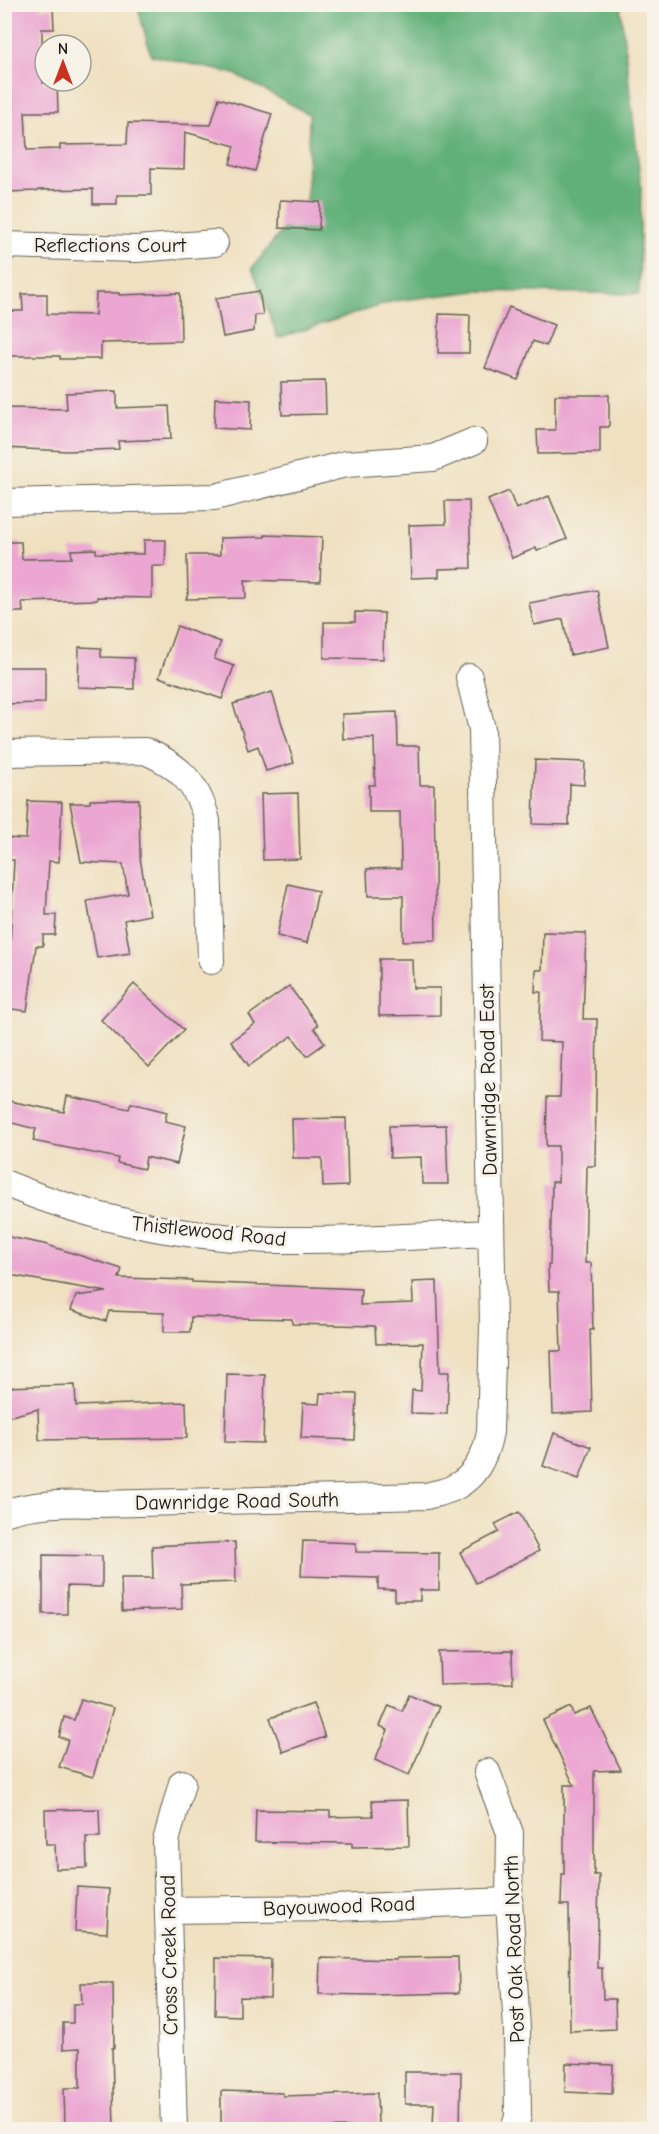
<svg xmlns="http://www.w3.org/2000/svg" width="659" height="2134" font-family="'Comic Neue',sans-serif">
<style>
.forest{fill:#62b079;stroke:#3f664a;stroke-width:1.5}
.building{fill:#eba6d2}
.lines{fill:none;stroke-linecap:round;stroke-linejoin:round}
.street-casing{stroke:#666155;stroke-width:28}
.street{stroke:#fff;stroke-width:26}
.labels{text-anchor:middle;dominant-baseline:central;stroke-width:6;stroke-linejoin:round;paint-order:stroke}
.street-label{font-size:21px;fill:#1c1c1c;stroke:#f7f3e8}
</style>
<rect width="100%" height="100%" fill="#f7f3e8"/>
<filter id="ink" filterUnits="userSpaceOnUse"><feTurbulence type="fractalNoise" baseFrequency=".0167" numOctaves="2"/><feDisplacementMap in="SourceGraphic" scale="12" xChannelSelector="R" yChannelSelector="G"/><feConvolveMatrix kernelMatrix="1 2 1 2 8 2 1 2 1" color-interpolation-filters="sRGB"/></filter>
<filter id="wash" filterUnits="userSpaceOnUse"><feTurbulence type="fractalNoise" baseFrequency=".008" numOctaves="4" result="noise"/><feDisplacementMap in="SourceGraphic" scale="24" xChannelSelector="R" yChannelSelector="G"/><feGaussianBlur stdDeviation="1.35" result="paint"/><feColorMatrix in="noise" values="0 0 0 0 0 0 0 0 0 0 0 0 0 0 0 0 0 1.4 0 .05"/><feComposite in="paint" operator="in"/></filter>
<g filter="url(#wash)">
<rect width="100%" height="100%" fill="#efe0c0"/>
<path class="forest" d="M137,5h483l21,181 -2,108 -162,-3 -83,10 -116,37 -26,-70 55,-68 2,-86 -74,-40 -84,-19z"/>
<g id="blocks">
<g class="building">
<path d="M4,4h35v4h14l1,21h-12l1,54 14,-1 1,30h-33l2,38 33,-1v-4l67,-1 1,-21 83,2 8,-27 53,16 -17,57 -25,-7 5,-18 -50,-14 -1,37 -33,-1v27h-34v9h-24v-15l-55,1v1l-34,1v-41h2z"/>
<path d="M280,200l40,2 -1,28 -40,-2z"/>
<path d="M259,291l4,24h-8l-1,16 -31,6 -7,-39z"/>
<path d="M96,293h23v2l61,-2 1,48 -80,2v16h-41v-3h-56v-45h19l-1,-17h25v20l48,1z"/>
<path d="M509,307l45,18 -8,21 -13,-5 -15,39 -33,-12z"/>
<path d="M439,314l31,1 -1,38h-31z"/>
<path d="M325,381l1,33 -44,1 -1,-33z"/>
<path d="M117,391v17l52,-2 2,33 -53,2 1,8 -51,2 -64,-3v-40l63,1 -1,-16z"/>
<path d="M555,395h54v32h-9v26l-62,1 -1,-24h18z"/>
<path d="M215,398l36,2 -1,30 -36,-2z"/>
<path d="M509,491l7,18 33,-13 18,43 -30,12 -1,-3 -24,10 -24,-58z"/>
<path d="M445,501h24l2,67 -32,1v8l-28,1 -2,-53 37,-1z"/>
<path d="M265,535l57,2 -2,45 -75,-2 1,18 -60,1 2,-5 -1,-39h33v-17l45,-1z"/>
<path d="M144,540h22l-1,26h-13v32l-55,-1v3l-75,2 1,10h-19v-70h17l1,17 50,-1 -1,-8 25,-1v4l48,1z"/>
<path d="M597,590l12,57 -39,8 -7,-36 -29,6 -5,-22z"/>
<path d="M355,612l29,1 -1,46 -59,-1v-36h31z"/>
<path d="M177,626l44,16 -7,17 20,7 -12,33 -63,-22z"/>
<path d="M79,647l22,1v9l33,1v31l-56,-2z"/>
<path d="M4,667h41v36l-41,1z"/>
<path d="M272,692l22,71 -28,8 -8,-25 -10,4 -15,-46z"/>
<path d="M397,712l1,34h21l1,39h14l2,155 -33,1v-45h-35l-1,-27 34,-1 -1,-56h-31v-27h6l-1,-47 -31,1 -1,-25z"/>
<path d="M535,760l50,2 -1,23 -14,-1 -1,41 -36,-1z"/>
<path d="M298,793l2,66 -37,1 -2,-66z"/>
<path d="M139,799l1,59 10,57 -26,5 6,33 -33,5 -10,-57 41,-7 -5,-30 -42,-2 -11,-59h20v-3z"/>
<path d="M28,801l34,1 -3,60 -10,-1 -3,54h10l-1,20h-12v11h-7l-9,65 -23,-3v-44l5,1 5,-105h-10v-22l22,1z"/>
<path d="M288,884l30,7 -11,52 -30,-7z"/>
<path d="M543,932l43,1 -3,86h14l-2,147h-8l-2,97h6l2,67h-3l2,82 -39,2 -2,-63h10l-2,-60h-10l-1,-26h2l2,-83h6v-36h-12l1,-49h13l2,-55 -23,-1 2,-49h-6l1,-22h6z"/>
<path d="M379,959h33l1,29h27v27l-61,1z"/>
<path d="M134,984l50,46 -35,37 -48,-47z"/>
<path d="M289,986l29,39 -4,3 11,15 -18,13 -15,-20 -43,30 -18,-25 24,-17 -6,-9z"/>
<path d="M67,1096l62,13 2,-6 36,9 -2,9 21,5 -9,38 -31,-7 -2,12 -27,-6 1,-5 -85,-17 3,-12 -32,-8v-21l60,12z"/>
<path d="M346,1118l2,68 -25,1 -1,-29h-29l-1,-39z"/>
<path d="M446,1125l2,59h-26l-1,-27 -31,1 -1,-32z"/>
<path d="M4,1236l40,8 78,25 -3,9 73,2v2l169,7 -1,16 53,-2 -1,-21 25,-1 3,91h9l-2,42 -36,-1 1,-23 9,1 2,-48 -47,1 -1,-18 -83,-2v-5l-101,-2 -1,15h-26v-19l-55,-2 -3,10 -35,-11 5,-14 31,-4 -103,-18z"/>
<path d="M227,1374l38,1 -2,68 -38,-1z"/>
<path d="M75,1385l1,21 110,-4 1,36 -148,2 -1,-31 -34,9v-31z"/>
<path d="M320,1393l37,1 -2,46 -54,-2 2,-35 16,1z"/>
<path d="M554,1433l37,14 -12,32 -36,-13z"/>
<path d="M519,1512l20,39 -63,32 -16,-31 39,-20 -4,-8z"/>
<path d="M303,1541l53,2v9l83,1v37h-19v11h-25v-11l-17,-1v-11l-77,-2z"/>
<path d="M235,1542l1,40 -55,2 1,25 -60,2 -1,-33h32l-1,-32z"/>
<path d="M43,1555l59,1v31l-35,-1v28h-24z"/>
<path d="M512,1651l1,32 -73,2 -1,-33z"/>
<path d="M409,1694l30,13 -30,68 -34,-15 13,-30 -8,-4 9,-21 13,6z"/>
<path d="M81,1699l32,9 -20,69 -34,-10 9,-27 -9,-3 5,-20 10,3z"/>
<path d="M313,1703l12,34 -42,15 -13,-34z"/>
<path d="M571,1707l3,8 17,-7 30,62 -27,1v104h5l-2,93h5l1,31h12l1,30 -46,2 -1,-126h-8l1,-31h2v-89h10l-31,-65z"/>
<path d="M408,1800l1,46 -57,1v-4l-97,-1 1,-32 74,1v6l43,-1 -1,-15z"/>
<path d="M99,1809l1,28h-14l1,31 -31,1 -1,-25h-9l-1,-34z"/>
<path d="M77,1887l32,2 -2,44 -32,-2z"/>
<path d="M458,1957l1,36 -88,2 -52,-1 1,-36 76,2v-2z"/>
<path d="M216,1958l55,1 -1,39 -30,-1v19l-25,-1z"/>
<path d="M81,1983h32l1,65h-2l2,81 -49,1 -1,-42h16v-40l-17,1v-26h10v-19h9z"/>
<path d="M566,2063l47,2 -1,29 -47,-2z"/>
<path d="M405,2072h56l-1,56 -27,-1 1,-23h-29z"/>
<path d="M221,2091l62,2v3l94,-3 1,33 -133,4v-5l-24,-1z"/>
</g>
</g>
</g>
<g filter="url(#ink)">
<use href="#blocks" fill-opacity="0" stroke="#666155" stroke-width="1.5"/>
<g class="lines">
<g class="street-casing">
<g id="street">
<path d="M4,245l132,4 79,-6"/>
<path d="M4,502l211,-5 131,-33 87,-6 41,-17"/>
<path d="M4,753l141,-2c34,14 53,33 62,70l4,140"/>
<path d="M4,1183c88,37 182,56 277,57 70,1 140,-4 210,-7"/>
<path d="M4,1513c30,-10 63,-10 94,-9l329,-8c9,-3 20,-4 28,-9 22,-11 31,-33 35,-55l3,-106 -11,-597 -13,-52"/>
<path d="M487,1772l23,61 -1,68 8,128 1,87 -4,14"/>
<path d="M168,1910l166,-2 175,-7"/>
<path d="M174,2130l-8,-289 16,-58"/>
</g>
</g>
<use href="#street" class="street"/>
</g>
</g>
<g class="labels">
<g class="street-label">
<text x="110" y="245">Reflections Court</text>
<text transform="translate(488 1080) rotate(-91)">Dawnridge Road East</text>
<text transform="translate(209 1231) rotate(6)">Thistlewood Road</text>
<text transform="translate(237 1501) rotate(-1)">Dawnridge Road South</text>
<text transform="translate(339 1906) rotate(-2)">Bayouwood Road</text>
<text transform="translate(514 1949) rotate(-92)">Post Oak Road North</text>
<text transform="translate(169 1955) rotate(-91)">Cross Creek Road</text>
</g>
</g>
<rect width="659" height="2134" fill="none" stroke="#f7f3e8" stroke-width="24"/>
<g transform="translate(63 63)"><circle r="28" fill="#f7f3e8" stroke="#9f9d96" stroke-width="1.5"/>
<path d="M0-4.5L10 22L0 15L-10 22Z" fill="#c8321e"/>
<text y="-9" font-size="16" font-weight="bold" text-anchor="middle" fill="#1c1c1c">N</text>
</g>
</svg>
